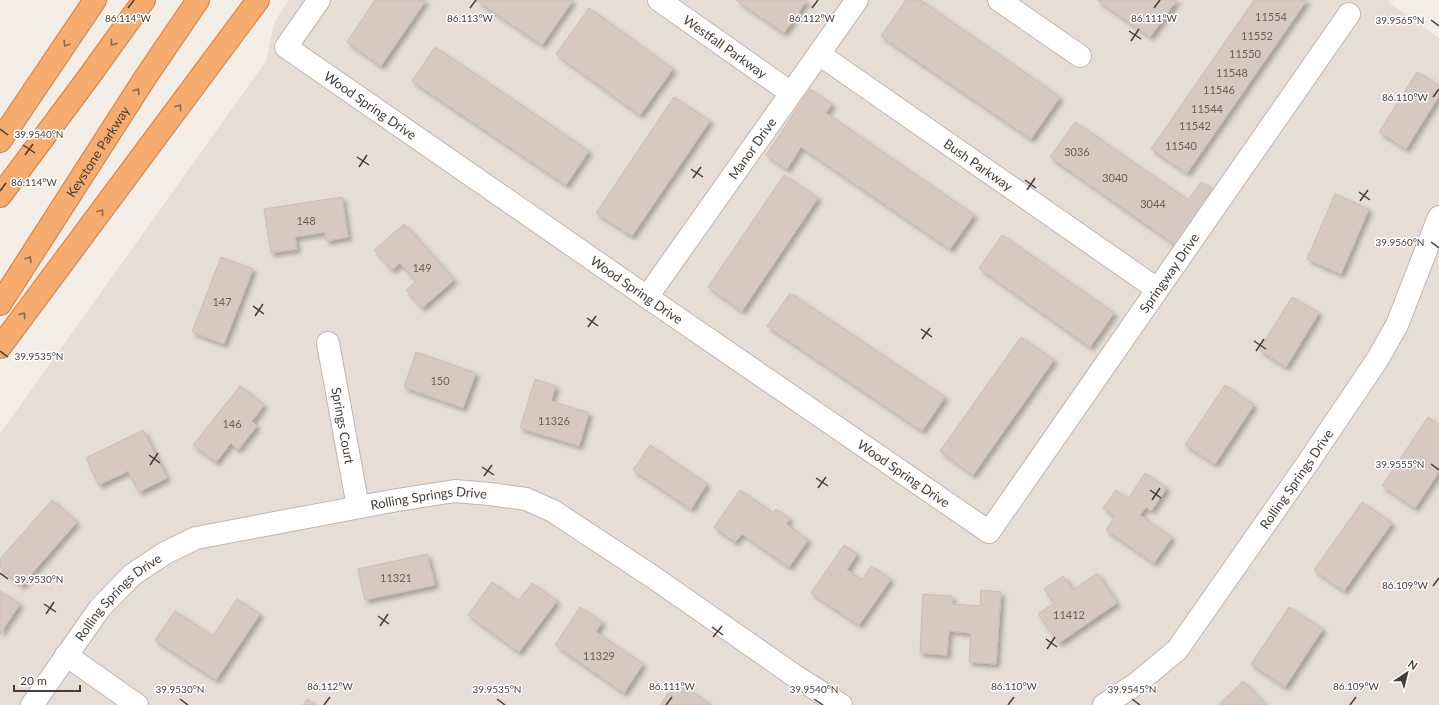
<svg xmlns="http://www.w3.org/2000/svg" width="1439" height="705" font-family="Lato,sans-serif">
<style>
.residential{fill:#e6ddd5}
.building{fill:#d7c9c0;stroke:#cebcb1;filter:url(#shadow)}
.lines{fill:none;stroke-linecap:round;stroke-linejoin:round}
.minor-casing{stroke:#c1b5ad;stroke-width:24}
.motorway-casing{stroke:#d57c3f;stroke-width:24}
.minor{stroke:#fff;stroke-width:22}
.motorway{stroke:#f6ab6f;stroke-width:22}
.oneway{stroke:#8c684d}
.ticks{fill:none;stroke:#453c36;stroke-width:1.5}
.labels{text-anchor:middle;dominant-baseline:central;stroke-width:3;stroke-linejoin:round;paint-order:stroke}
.number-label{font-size:11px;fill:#6a5f58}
.street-label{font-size:13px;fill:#453c36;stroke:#fff}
.ticks-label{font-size:10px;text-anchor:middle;fill:#453c36;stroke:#fff;stroke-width:3;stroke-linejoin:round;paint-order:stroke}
</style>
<defs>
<filter id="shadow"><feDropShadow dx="3.5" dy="3.5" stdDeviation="2" flood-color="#0004"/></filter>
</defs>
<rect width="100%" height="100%" fill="#f3ede7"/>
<path class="residential" d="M289,0h1100l-1,2 51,36v667h-1439v-271l266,-373 9,-40z"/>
<g class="building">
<path d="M375,0h51l-45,66 -34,-24z"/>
<path d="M476,0h97l-31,45z"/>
<path d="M736,0h71l-23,33z"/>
<path d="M906,0h14l140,97 -29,42 -150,-103z"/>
<path d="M1097,0h80l-27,37z"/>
<path d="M1254,0h53l-120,173 -36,-24z"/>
<path d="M589,8l84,61 -33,46 -84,-61z"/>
<path d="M435,47l154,104 -23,34 -154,-104z"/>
<path d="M1417,72l22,13v11l-33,53 -27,-17z"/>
<path d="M810,89l22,15 -6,9 148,102 -24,34 -149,-102 -14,22 -21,-14z"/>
<path d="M674,97l36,24 -78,115 -36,-23z"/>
<path d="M1075,122l113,78 13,-18 17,11 -38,55 -130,-91z"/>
<path d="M784,175l34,23 -76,113 -34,-24z"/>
<path d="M1335,194l34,15 -28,65 -34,-15z"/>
<path d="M342,197l6,40 -22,4 -1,-9 -30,5 2,12 -26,4 -7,-44z"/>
<path d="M404,224l50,56 -32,28 -16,-18 10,-9 -16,-18 -8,7 -18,-20z"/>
<path d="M1002,235l112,78 -24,34 -111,-79z"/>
<path d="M221,257l32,12 -29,75 -32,-12z"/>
<path d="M790,293l155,104 -23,34 -155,-105z"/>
<path d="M1292,297l27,16 -33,54 -27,-17z"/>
<path d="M1021,337l33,23 -81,115 -33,-24z"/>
<path d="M416,352l60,21 -13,35 -59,-21z"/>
<path d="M535,379l21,7 -5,15 38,12 -10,33 -59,-18z"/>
<path d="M1225,385l29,20 -39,59 -30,-19z"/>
<path d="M240,386l24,19 -12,16 5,5 -19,24 -7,-7 -15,19 -23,-17z"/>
<path d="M1428,417l11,8v47l-24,36 -33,-22z"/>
<path d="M143,430l24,48 -28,14 -11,-21 -29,14 -13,-27z"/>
<path d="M650,445l57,39 -16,25 -58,-39z"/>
<path d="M1145,473l22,15 -16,23 -5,-4 -6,8 32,22 -18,26 -48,-33 9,-14 -12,-8 13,-18 12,9z"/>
<path d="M740,490l33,23 3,-4 14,10 -4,5 22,16 -19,27 -47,-33 -7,8 -21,-15z"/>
<path d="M52,500l25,22 -56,64 -21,-19v-8z"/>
<path d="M1362,502l30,21 -48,68 -30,-21z"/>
<path d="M844,545l13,9 -10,16 15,10 9,-14 20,13 -32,46 -48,-32z"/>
<path d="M427,554l8,31 -70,15 -7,-31z"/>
<path d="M1097,573l20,30 -58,40 -21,-29 16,-11 -10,-14 19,-13 10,14z"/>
<path d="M492,582l26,19 14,-18 25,18 -38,51 -51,-37z"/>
<path d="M981,590l20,2 -5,72 -27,-2 2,-29 -22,-2 -2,24 -27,-2 3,-59 29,2v8l28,2z"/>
<path d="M0,591l20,13 -20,30z"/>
<path d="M237,599l23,15 -44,66 -61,-40 20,-29 38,25z"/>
<path d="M580,607l22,15 -6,10 47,32 -19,29 -69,-48z"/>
<path d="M1289,607l34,22 -38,58 -34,-23z"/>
<path d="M677,681l34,24h-51z"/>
<path d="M1243,681l23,24h-48z"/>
<path d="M307,699l9,6h-13z"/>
</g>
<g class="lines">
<g class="minor-casing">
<g id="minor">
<path id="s1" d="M319,0l-33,47 361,250 342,235 360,-518"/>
<path id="s2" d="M659,0l132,93"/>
<path d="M999,0l81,56"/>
<path id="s3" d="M819,54l338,235"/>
<path id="s4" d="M647,297l210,-297"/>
<path id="s5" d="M328,343l30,164"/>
<path d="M66,655l71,50"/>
<path id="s6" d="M32,705l68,-97 32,-33 33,-22 31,-15 201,-38 58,-9 35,3 36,5 27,12 100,66 142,99 46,29"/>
<path id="s7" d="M1104,705l32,-21 41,-34 130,-186 70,-104 20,-35 42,-108"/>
</g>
</g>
<g class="motorway-casing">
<g id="motorway">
<path d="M0,141l95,-141"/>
<path d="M0,196l88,-118 56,-78"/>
<path id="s8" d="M0,304l145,-226 53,-78"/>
<path d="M0,347l258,-347"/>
</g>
</g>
<use href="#minor" class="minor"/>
<use href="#motorway" class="motorway"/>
</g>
<defs><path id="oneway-chevron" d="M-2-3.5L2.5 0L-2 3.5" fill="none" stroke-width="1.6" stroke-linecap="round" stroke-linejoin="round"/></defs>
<g class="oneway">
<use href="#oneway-chevron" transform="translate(113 43) rotate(126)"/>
<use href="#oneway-chevron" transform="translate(66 44) rotate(124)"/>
<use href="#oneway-chevron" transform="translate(137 91) rotate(-57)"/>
<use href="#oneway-chevron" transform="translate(179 107) rotate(-54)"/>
<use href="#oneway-chevron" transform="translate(101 212) rotate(-53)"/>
<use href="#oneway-chevron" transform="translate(29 259) rotate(-57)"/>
<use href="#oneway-chevron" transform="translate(23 315) rotate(-54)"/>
</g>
<path class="ticks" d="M128,8l6,-8M470,8l6,-8M812,8l6,-8M1154,8l6,-8M1431,20l8,6M1129,31l12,8M1131,41l8,-12M1433,97l6,-8M0,129l8,6M23,145l12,8M25,155l8,-11M357,157l12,8M359,167l8,-12M691,169l12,8M693,178l8,-11M1025,180l11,8M1027,190l8,-12M0,191l6,-8M1359,192l11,8M1360,201l8,-11M1431,242l8,6M253,306l11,8M255,316l8,-12M587,318l11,8M588,327l8,-11M921,329l11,8M922,339l8,-11M1254,341l12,8M0,351l8,6M1256,351l8,-12M149,455l11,8M1431,464l8,6M150,465l8,-12M482,467l12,8M484,476l8,-11M816,478l12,8M818,488l8,-11M1150,490l11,8M1152,500l8,-12M0,573l8,6M1433,586l6,-8M44,604l12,8M46,614l8,-12M378,616l11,8M380,626l8,-12M712,627l11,8M713,637l9,-11M1046,639l11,8M1047,649l8,-12M180,699l8,6M497,699l8,6M814,699l9,6M1132,699l8,6M324,705l6,-8M666,705l6,-8M1008,705l6,-8M1350,705l6,-8"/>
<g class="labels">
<g class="number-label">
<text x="1271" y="16">11554</text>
<text x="1257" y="35">11552</text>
<text x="1245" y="53">11550</text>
<text x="1232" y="72">11548</text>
<text x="1219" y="89">11546</text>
<text x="1207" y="108">11544</text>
<text x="1195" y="125">11542</text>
<text x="1181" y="145">11540</text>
<text x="1077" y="151">3036</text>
<text x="1115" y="177">3040</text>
<text x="1153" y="203">3044</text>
<text x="306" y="220">148</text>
<text x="422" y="267">149</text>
<text x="222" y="301">147</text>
<text x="440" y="380">150</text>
<text x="554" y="420">11326</text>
<text x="232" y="423">146</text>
<text x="396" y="577">11321</text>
<text x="1069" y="614">11412</text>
<text x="599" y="655">11329</text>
</g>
<g class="street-label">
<text stroke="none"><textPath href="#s2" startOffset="81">Westfall Parkway</textPath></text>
<text stroke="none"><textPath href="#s1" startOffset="160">Wood Spring Drive</textPath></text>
<text stroke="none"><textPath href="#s4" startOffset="182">Manor Drive</textPath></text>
<text stroke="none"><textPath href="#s8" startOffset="181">Keystone Parkway</textPath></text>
<text stroke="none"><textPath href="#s3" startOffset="194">Bush Parkway</textPath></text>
<text stroke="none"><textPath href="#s1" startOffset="1227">Springway Drive</textPath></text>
<text stroke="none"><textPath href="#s1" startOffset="484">Wood Spring Drive</textPath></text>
<text stroke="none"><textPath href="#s5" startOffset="84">Springs Court</textPath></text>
<text stroke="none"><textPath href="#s1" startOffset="808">Wood Spring Drive</textPath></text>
<text stroke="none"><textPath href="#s7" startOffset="300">Rolling Springs Drive</textPath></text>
<text stroke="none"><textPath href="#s6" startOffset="475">Rolling Springs Drive</textPath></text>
<text stroke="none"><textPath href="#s6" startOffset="139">Rolling Springs Drive</textPath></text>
</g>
</g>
<g class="ticks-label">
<text x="128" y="22">86.114°W</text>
<text x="470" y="22">86.113°W</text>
<text x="812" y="22">86.112°W</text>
<text x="1154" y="22">86.111°W</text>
<text x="1400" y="24">39.9565°N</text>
<text x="1405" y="101">86.110°W</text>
<text x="39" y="138">39.9540°N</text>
<text x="34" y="186">86.114°W</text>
<text x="1400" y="246">39.9560°N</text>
<text x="39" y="360">39.9535°N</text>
<text x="1400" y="468">39.9555°N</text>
<text x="39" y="583">39.9530°N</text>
<text x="1405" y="589">86.109°W</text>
<text x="330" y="690">86.112°W</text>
<text x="672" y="690">86.111°W</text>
<text x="1014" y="690">86.110°W</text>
<text x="1356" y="690">86.109°W</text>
<text x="180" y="693">39.9530°N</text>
<text x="497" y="693">39.9535°N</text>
<text x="814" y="693">39.9540°N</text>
<text x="1132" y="693">39.9545°N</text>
</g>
<g transform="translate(1407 673) rotate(35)" stroke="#ffffff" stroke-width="3" paint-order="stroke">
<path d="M0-3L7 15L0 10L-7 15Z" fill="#453c36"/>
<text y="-6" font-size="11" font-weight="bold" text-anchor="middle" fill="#453c36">N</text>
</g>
<path d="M14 685v6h66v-6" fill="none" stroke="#453c36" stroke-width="2"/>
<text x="20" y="685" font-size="12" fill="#453c36" stroke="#ffffff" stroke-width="3" paint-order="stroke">20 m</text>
</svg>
